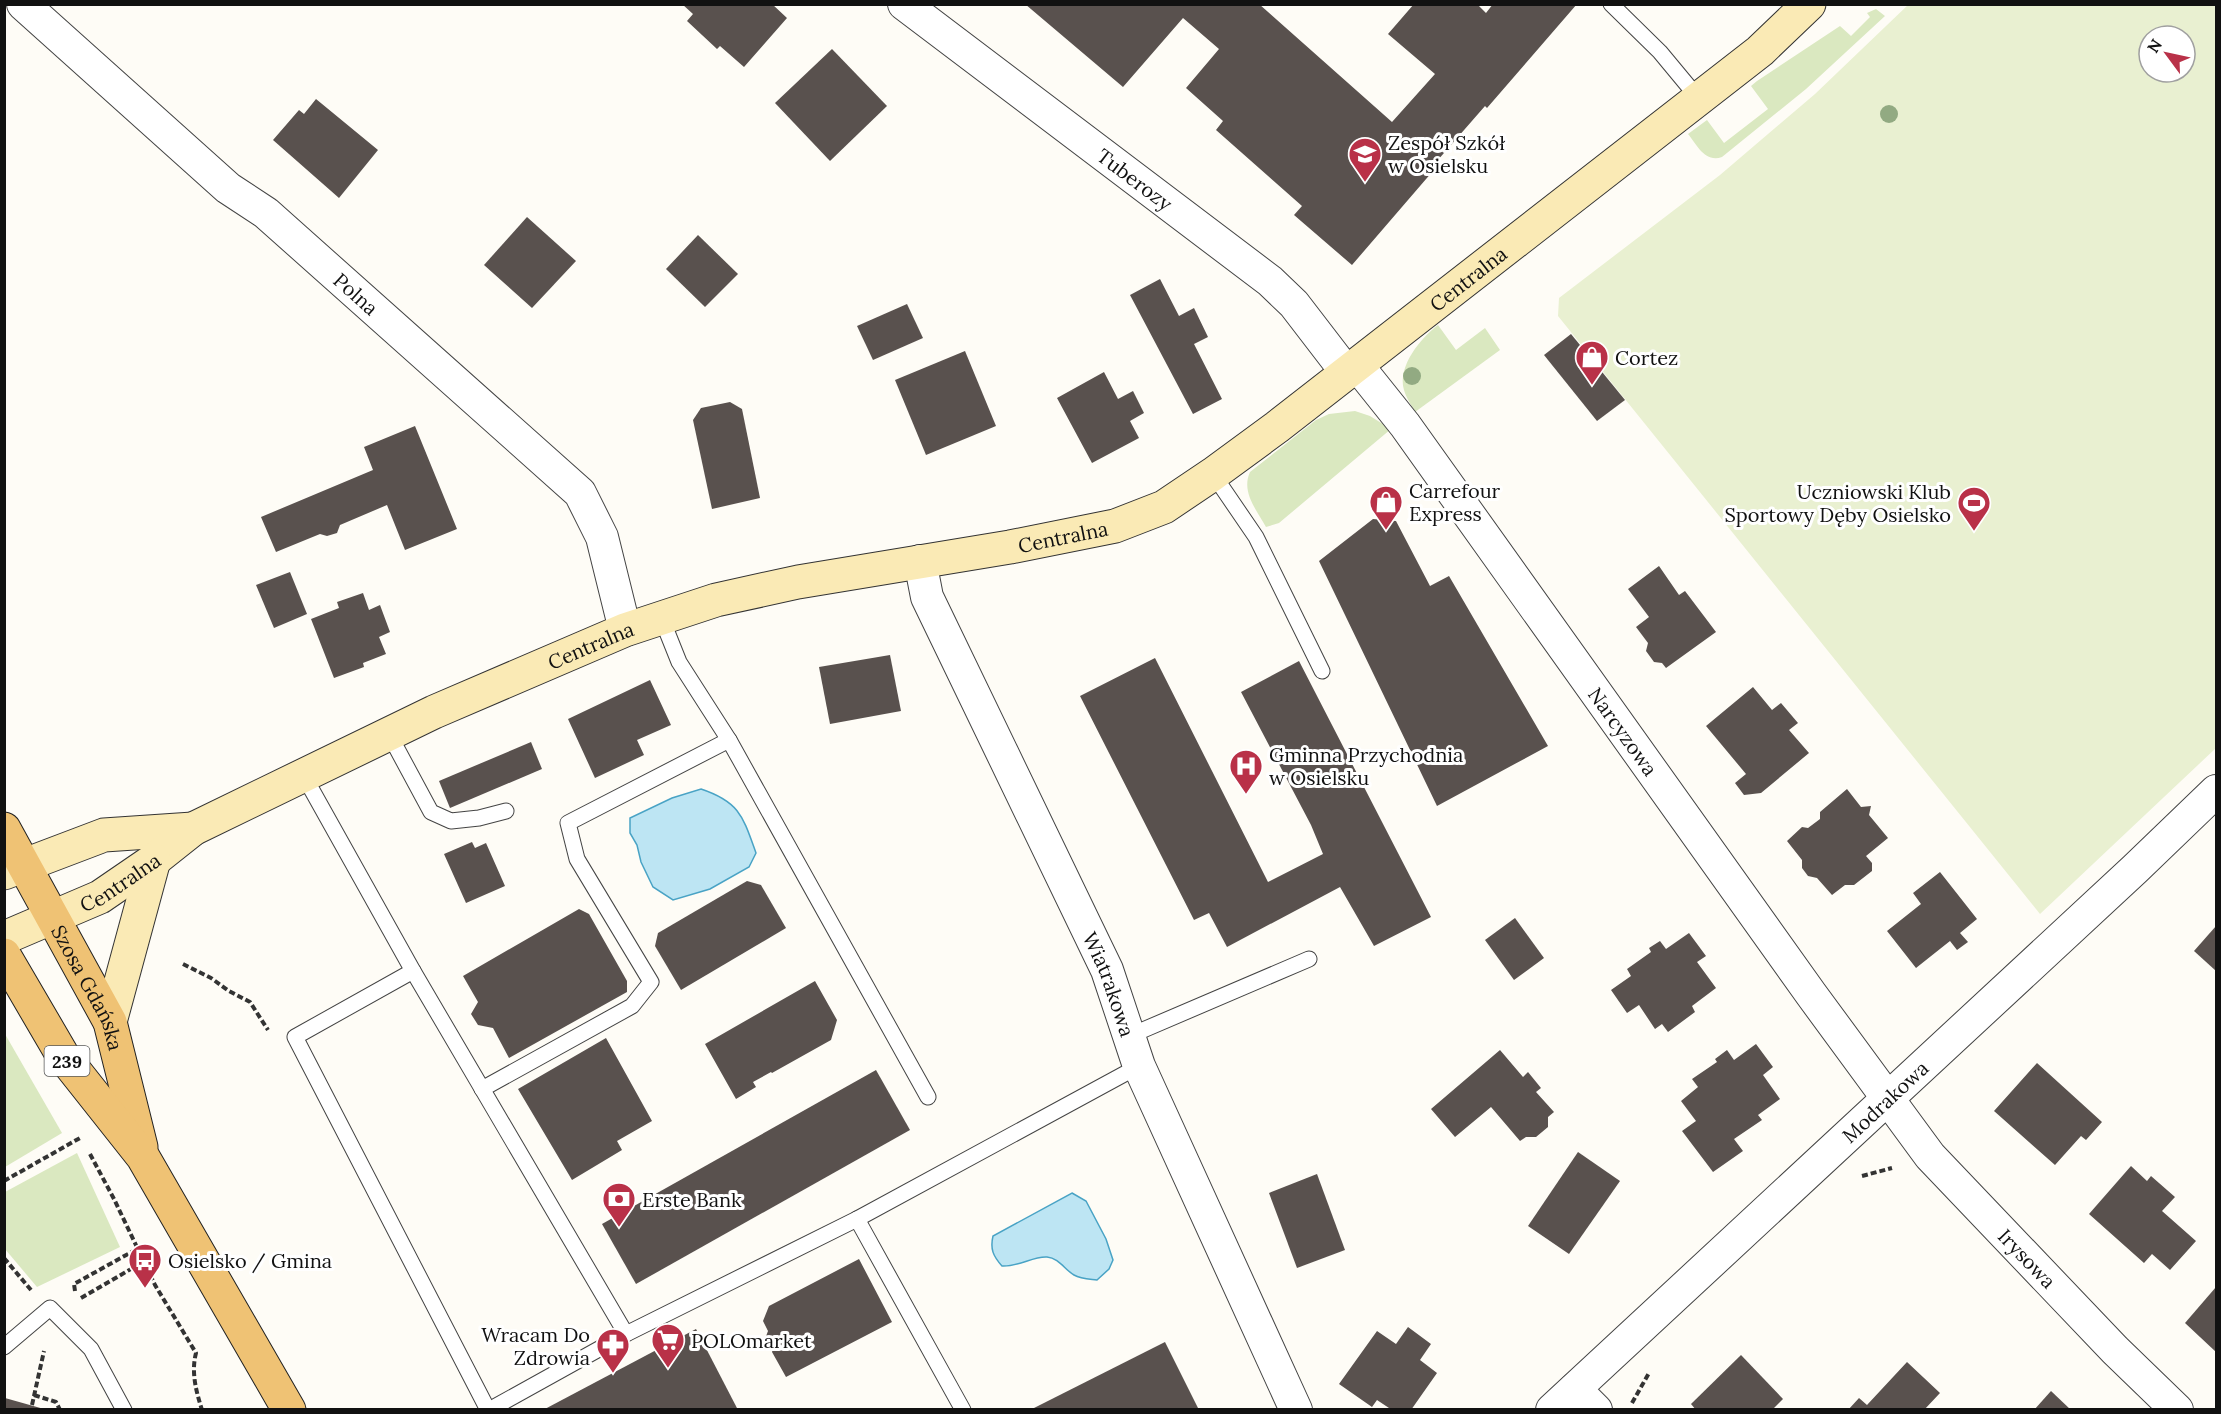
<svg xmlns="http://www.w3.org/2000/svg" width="2221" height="1414" font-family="Lora,serif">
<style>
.green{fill:#dae8c0}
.pitch{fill:#e9f0d1;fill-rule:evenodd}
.water{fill:#bde5f3;stroke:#49a3c5;stroke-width:1.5}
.building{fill:#59514e}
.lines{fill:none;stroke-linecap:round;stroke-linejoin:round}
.lane-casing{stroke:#444;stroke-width:17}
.street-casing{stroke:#444;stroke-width:34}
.secondary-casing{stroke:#333;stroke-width:35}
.primary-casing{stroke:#222;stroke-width:35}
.path{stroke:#333;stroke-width:4;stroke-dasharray:6 3;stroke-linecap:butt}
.lane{stroke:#fff;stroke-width:15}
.street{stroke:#fff;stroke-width:32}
.secondary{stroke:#faeab5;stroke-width:33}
.primary{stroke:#efc274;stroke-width:33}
.tree{fill:#92aa82}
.labels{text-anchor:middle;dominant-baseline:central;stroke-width:6;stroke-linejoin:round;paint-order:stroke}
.shield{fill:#fff;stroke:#585858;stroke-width:1.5}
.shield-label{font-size:18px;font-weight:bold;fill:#111}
.poi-label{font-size:20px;fill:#111;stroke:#fff;text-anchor:start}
.street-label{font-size:20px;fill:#111;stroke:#fff}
</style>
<rect width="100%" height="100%" fill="#fefcf6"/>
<g class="green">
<path d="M1876,9l9,7 -79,73 -84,68c-17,6 -25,-12 -34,-23l19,-14 17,23 44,-34 -17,-23 6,-5 83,-55 11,10 19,-19 -3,-4z"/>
<path d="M1438,325l18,25 29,-22 15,22 -85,62c-4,-7 -9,-15 -11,-22 -7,-24 17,-52 34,-65z"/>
<path d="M1355,411l15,5 21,13 -112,94 -13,4c-10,-18 -25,-35 -16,-55l66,-52 13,-6z"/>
<path d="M5,1034l57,99 -57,34h-1z"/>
<path d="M77,1153l43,94 -83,40 -32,-38v-57z"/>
</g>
<path class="pitch" d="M1909,4l307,1v743l-176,166 -482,-598 1,-18 161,-123 95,-81zM2149,36h36v36h-36z"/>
<g class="water">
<path d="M701,789c39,13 42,28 55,64l-7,14 -39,22 -37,11 -20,-13 -12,-25 -4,-17 -7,-12v-15l42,-20z"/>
<path d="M1072,1193l14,8 20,38 7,21 -4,9 -12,11c-8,-1 -16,-1 -23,-5 -9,-5 -15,-17 -27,-18 -14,-1 -28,10 -45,9 -9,-10 -12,-17 -9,-30z"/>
</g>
<g class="building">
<path d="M682,4h90l15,14 -43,49 -24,-21 -3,3 -30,-28 6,-7z"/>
<path d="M1025,4h234l133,118 43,-48 -47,-40 26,-30h63l9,9 7,-9h84l-90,104 -2,-2 -48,55 2,3 -87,101 -58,-50 8,-9 -86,-76 7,-9 -37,-33 33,-39 -36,-31 -60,69z"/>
<path d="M832,49l55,57 -57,55 -55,-58z"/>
<path d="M316,99l62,51 -39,48 -66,-58 26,-30 5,4z"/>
<path d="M527,217l49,44 -44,47 -48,-43z"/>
<path d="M698,235l40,39 -33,33 -39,-38z"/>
<path d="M1160,279l19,37 15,-8 14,29 -14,7 28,55 -29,15 -63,-119z"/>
<path d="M907,304l16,34 -50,22 -16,-34z"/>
<path d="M1571,334l54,66 -28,21 -53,-66z"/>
<path d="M965,351l31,75 -70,29 -31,-75z"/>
<path d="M1104,372l14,27 15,-8 11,22 -14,8 9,17 -47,25 -35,-65z"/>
<path d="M730,402l12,7 18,89 -48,11 -19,-89 8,-12z"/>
<path d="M415,426l42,103 -52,21 -18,-45 -47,20 -3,8 -10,3 -7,-2 -44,18 -15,-35 112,-47 -9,-23z"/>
<path d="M1373,519l23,2 34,65 19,-10 99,170 -111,60 -118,-245z"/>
<path d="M1659,566l20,29 6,-4 31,41 -50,36 -4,-5 -8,-1 -8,-11 2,-8 -12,-16 13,-10 -21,-28z"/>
<path d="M290,572l17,42 -33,14 -18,-43z"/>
<path d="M363,593l6,17 11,-5 10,27 -11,5 7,17 -23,9 1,4 -30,11 -23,-59 28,-11 -2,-6z"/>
<path d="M890,655l11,56 -71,13 -11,-57z"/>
<path d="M1155,658l113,224 55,-28 -12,-29 -70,-133 58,-31 132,256 -57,29 -34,-59 -113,60 -18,-34 -15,7 -114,-224z"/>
<path d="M650,680l21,45 -34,15 7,15 -49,23 -27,-59z"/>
<path d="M1753,687l19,23 9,-7 17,20 -9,7 20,23 -48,40 -17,2 -9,-12 11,-9 -40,-48z"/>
<path d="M531,742l11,27 -92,39 -11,-27z"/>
<path d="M1847,789l14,18 10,-1 -2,9 19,23 -22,18 6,7v8l-18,14h-9l-13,10 -15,-17 -9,-2 -6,-8v-8l-15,-19 15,-14 6,1 12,-9v-7z"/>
<path d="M472,842l3,6 11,-5 19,43 -39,17 -22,-49z"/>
<path d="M1940,872l37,47 -17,14 8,9 -11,8 -7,-9 -34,27 -29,-37 34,-27 -8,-11z"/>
<path d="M747,881l14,4 25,43 -105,62 -26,-44 3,-13z"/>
<path d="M579,909l10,5 38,67v11l-118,66 -16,-30 -15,-3 -7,-11 7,-12 -15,-26z"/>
<path d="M1515,918l29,40 -30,22 -29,-40z"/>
<path d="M2216,926v45l-22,-20z"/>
<path d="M1689,933l17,23 -9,6 19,26 -24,18 3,6 -27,20 -6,-8 -7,5 -16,-24 -12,8 -16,-23 20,-14 -4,-7 24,-17 -2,-4 11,-7 6,8z"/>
<path d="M815,981l22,39 -6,20 -59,33 -1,-1 -18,10 3,5 -20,12 -31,-55z"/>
<path d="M606,1038l46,83 -35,20 5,9 -50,30 -54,-91z"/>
<path d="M1756,1044l17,23 -10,8 17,24 -22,16 4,5 -28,19 9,12 -30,21 -31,-41 14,-10 -15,-20 17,-14 -6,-8 25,-17 -2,-3 12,-9 7,10z"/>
<path d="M1500,1050l23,27 5,-5 13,16 -5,4 18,20 -6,5v10l-12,10h-10l-6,4 -29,-34 -36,30 -24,-28z"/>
<path d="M2037,1063l65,59 -16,18 -5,-4 -26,29 -61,-54z"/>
<path d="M876,1070l34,60 -274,154 -34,-60z"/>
<path d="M1578,1152l42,29 -51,73 -41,-28z"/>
<path d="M2131,1166l16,15 4,-5 24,21 -13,14 34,30 -26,29 -18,-16 -8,9 -55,-49z"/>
<path d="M1317,1174l28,76 -48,18 -28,-75z"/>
<path d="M859,1259l33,63 -106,55 -14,-25 3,-10 -10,-3 3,-8 -5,-10 6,-15z"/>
<path d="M2216,1287v65l-31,-29z"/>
<path d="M1408,1327l23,17 -11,16 17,13 -26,37h-19l-15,-10 -5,7 -33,-23 38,-53 19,13z"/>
<path d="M696,1329l42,81h-195z"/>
<path d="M1165,1342l34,68h-164l-1,-2z"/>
<path d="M1741,1355l42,44 -11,11h-76l-5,-6z"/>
<path d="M1907,1362l33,31 -16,17h-76l11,-12 8,7z"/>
<path d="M2051,1391l20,19h-37z"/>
<path d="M5,1398l39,11v1h-39z"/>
</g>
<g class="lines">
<g class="lane-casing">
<g id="lane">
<path d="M1611,4l49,48 39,47"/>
<path d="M1213,474l43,63 66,134"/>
<path d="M661,617l18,45 50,78 199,357"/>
<path d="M389,734l42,78 20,9 28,-3 27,-7"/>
<path d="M304,776l109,195 213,363"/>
<path d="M413,971l-118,66 193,373"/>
<path d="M1129,1036l180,-77"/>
<path d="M482,1089l150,-83 19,-24 -74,-123 -9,-36 161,-83"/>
<path d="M857,1219l106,191"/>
<path d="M4,1347l46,-39 41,41 33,61"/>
<path d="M489,1410l137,-76 231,-115 282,-153"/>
</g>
</g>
<g class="street-casing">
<g id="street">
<path id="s1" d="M23,4l205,184 38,25 314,280 22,44 23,93"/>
<path id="s2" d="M904,4l366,277 24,23 53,69"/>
<path id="s3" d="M1357,365l48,60 406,569 119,162 185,194 62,60"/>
<path id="s4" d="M920,561l7,36 180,373 32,96 157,344"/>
<path d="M1575,1389l21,21"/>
<path id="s5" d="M1552,1410l583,-541 81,-78"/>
</g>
</g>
<g class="secondary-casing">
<g id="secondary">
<path d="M4,873l100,-38 89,-6"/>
<path id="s6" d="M4,938l96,-41 54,-37 39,-31 241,-117 191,-82 91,-30 82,-18 212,-35 105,-21 49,-19 49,-33 64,-47 483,-376 49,-47"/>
<path d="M110,1022l44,-162"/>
</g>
</g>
<g class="primary-casing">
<g id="primary">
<path id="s7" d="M4,829l106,193 31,125"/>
<path d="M4,955l59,101 80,101 146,253"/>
</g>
</g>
<g class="path">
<path d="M183,964l28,14 18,13 21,11 18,28"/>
<path d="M90,1154l24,45 41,86 41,68c-5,19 0,38 6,57"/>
<path d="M1862,1176l30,-8"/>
<path d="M4,1181l76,-43"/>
<path d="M4,1258l27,32"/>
<path d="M75,1291l-1,-7 63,-35"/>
<path d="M81,1298l62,-36"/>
<path d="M34,1395l22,7 4,8"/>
<path d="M1632,1403l17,-30"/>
<path d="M32,1405l12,-54"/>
</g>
<use href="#lane" class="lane"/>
<use href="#street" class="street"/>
<use href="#secondary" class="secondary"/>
<use href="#primary" class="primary"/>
</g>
<g class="tree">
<circle cx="1889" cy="114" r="9"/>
<circle cx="1412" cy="376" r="9"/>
</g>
<defs>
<g id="school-pin" transform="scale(1.725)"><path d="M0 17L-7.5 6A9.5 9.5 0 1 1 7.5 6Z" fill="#b93148" stroke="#fff"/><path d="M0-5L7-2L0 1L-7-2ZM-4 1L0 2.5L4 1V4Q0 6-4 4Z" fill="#fff"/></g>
<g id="shop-pin" transform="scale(1.725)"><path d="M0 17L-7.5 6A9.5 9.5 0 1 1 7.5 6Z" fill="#b93148" stroke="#fff"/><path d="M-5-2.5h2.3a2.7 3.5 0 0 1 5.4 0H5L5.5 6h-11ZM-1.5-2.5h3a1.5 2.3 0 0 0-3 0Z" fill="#fff"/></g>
<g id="stadium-pin" transform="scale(1.725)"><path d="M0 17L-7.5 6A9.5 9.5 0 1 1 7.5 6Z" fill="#b93148" stroke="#fff"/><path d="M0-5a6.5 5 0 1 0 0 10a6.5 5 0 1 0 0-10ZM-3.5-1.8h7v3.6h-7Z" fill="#fff"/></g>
<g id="hospital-pin" transform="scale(1.725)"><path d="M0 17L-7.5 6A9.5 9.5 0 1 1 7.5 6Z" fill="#b93148" stroke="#fff"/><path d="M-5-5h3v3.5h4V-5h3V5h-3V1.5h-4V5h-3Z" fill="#fff"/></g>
<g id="bank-pin" transform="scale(1.725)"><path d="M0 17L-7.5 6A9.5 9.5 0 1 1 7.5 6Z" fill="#b93148" stroke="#fff"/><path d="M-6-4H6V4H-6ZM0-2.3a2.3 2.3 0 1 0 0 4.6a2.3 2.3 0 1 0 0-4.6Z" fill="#fff"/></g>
<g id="bus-pin" transform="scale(1.725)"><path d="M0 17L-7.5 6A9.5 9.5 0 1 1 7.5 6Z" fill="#b93148" stroke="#fff"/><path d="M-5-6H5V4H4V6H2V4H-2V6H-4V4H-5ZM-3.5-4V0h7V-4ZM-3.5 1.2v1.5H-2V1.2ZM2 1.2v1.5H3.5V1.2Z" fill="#fff"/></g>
<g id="supermarket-pin" transform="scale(1.725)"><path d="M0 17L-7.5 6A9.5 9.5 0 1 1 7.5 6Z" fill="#b93148" stroke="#fff"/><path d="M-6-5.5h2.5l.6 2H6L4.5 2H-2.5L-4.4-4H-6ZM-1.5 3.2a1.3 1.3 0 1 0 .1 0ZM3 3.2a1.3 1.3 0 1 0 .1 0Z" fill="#fff"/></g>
<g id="pharmacy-pin" transform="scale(1.725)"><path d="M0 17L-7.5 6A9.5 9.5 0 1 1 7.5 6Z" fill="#b93148" stroke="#fff"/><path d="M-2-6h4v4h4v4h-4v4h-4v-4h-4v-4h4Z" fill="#fff"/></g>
</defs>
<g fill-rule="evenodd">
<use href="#school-pin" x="1365" y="154"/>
<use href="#shop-pin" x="1592" y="357"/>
<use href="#shop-pin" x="1386" y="502"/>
<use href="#stadium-pin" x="1974" y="503"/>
<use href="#hospital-pin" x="1246" y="766"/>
<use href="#bank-pin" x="619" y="1199"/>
<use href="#bus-pin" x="145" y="1260"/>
<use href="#supermarket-pin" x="668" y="1340"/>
<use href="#pharmacy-pin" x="613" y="1345"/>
</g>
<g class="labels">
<rect class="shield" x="44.5" y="1046" width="45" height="30" rx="4.5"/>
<g class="shield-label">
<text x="67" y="1061">239</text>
</g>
<g class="poi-label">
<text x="1388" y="142">Zespół Szkół<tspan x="1388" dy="23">w Osielsku</tspan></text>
<text x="1615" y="357">Cortez</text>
<text x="1409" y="490">Carrefour<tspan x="1409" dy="23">Express</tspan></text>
<text x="1951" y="491" text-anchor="end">Uczniowski Klub<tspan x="1951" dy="23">Sportowy Dęby Osielsko</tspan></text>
<text x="1269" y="754">Gminna Przychodnia<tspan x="1269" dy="23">w Osielsku</tspan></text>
<text x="642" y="1199">Erste Bank</text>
<text x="168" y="1260">Osielsko / Gmina</text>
<text x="590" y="1334" text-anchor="end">Wracam Do<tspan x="590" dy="23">Zdrowia</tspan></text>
<text x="691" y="1340">POLOmarket</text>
</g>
<g class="street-label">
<text stroke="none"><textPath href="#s2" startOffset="290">Tuberozy</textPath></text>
<text stroke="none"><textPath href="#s6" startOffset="1630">Centralna</textPath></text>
<text stroke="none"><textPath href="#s1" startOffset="442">Polna</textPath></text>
<text stroke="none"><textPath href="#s6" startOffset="1144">Centralna</textPath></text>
<text stroke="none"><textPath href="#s6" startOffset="658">Centralna</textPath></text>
<text stroke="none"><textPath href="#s3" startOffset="453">Narcyzowa</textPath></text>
<text stroke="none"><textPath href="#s6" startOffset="129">Centralna</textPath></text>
<text stroke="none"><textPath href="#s4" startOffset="465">Wiatrakowa</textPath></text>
<text stroke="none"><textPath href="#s7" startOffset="180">Szosa Gdańska</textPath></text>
<text stroke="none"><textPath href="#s5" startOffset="454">Modrakowa</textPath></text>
<text stroke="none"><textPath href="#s3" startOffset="1118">Irysowa</textPath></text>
</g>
</g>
<rect width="2221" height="1414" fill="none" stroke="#111111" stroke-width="12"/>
<g transform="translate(2167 54) rotate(303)"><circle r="28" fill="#ffffff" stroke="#a0a0a0" stroke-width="1.5"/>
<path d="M0-4.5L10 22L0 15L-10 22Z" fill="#b93148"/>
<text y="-9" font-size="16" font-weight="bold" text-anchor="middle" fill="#111111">N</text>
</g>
</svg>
